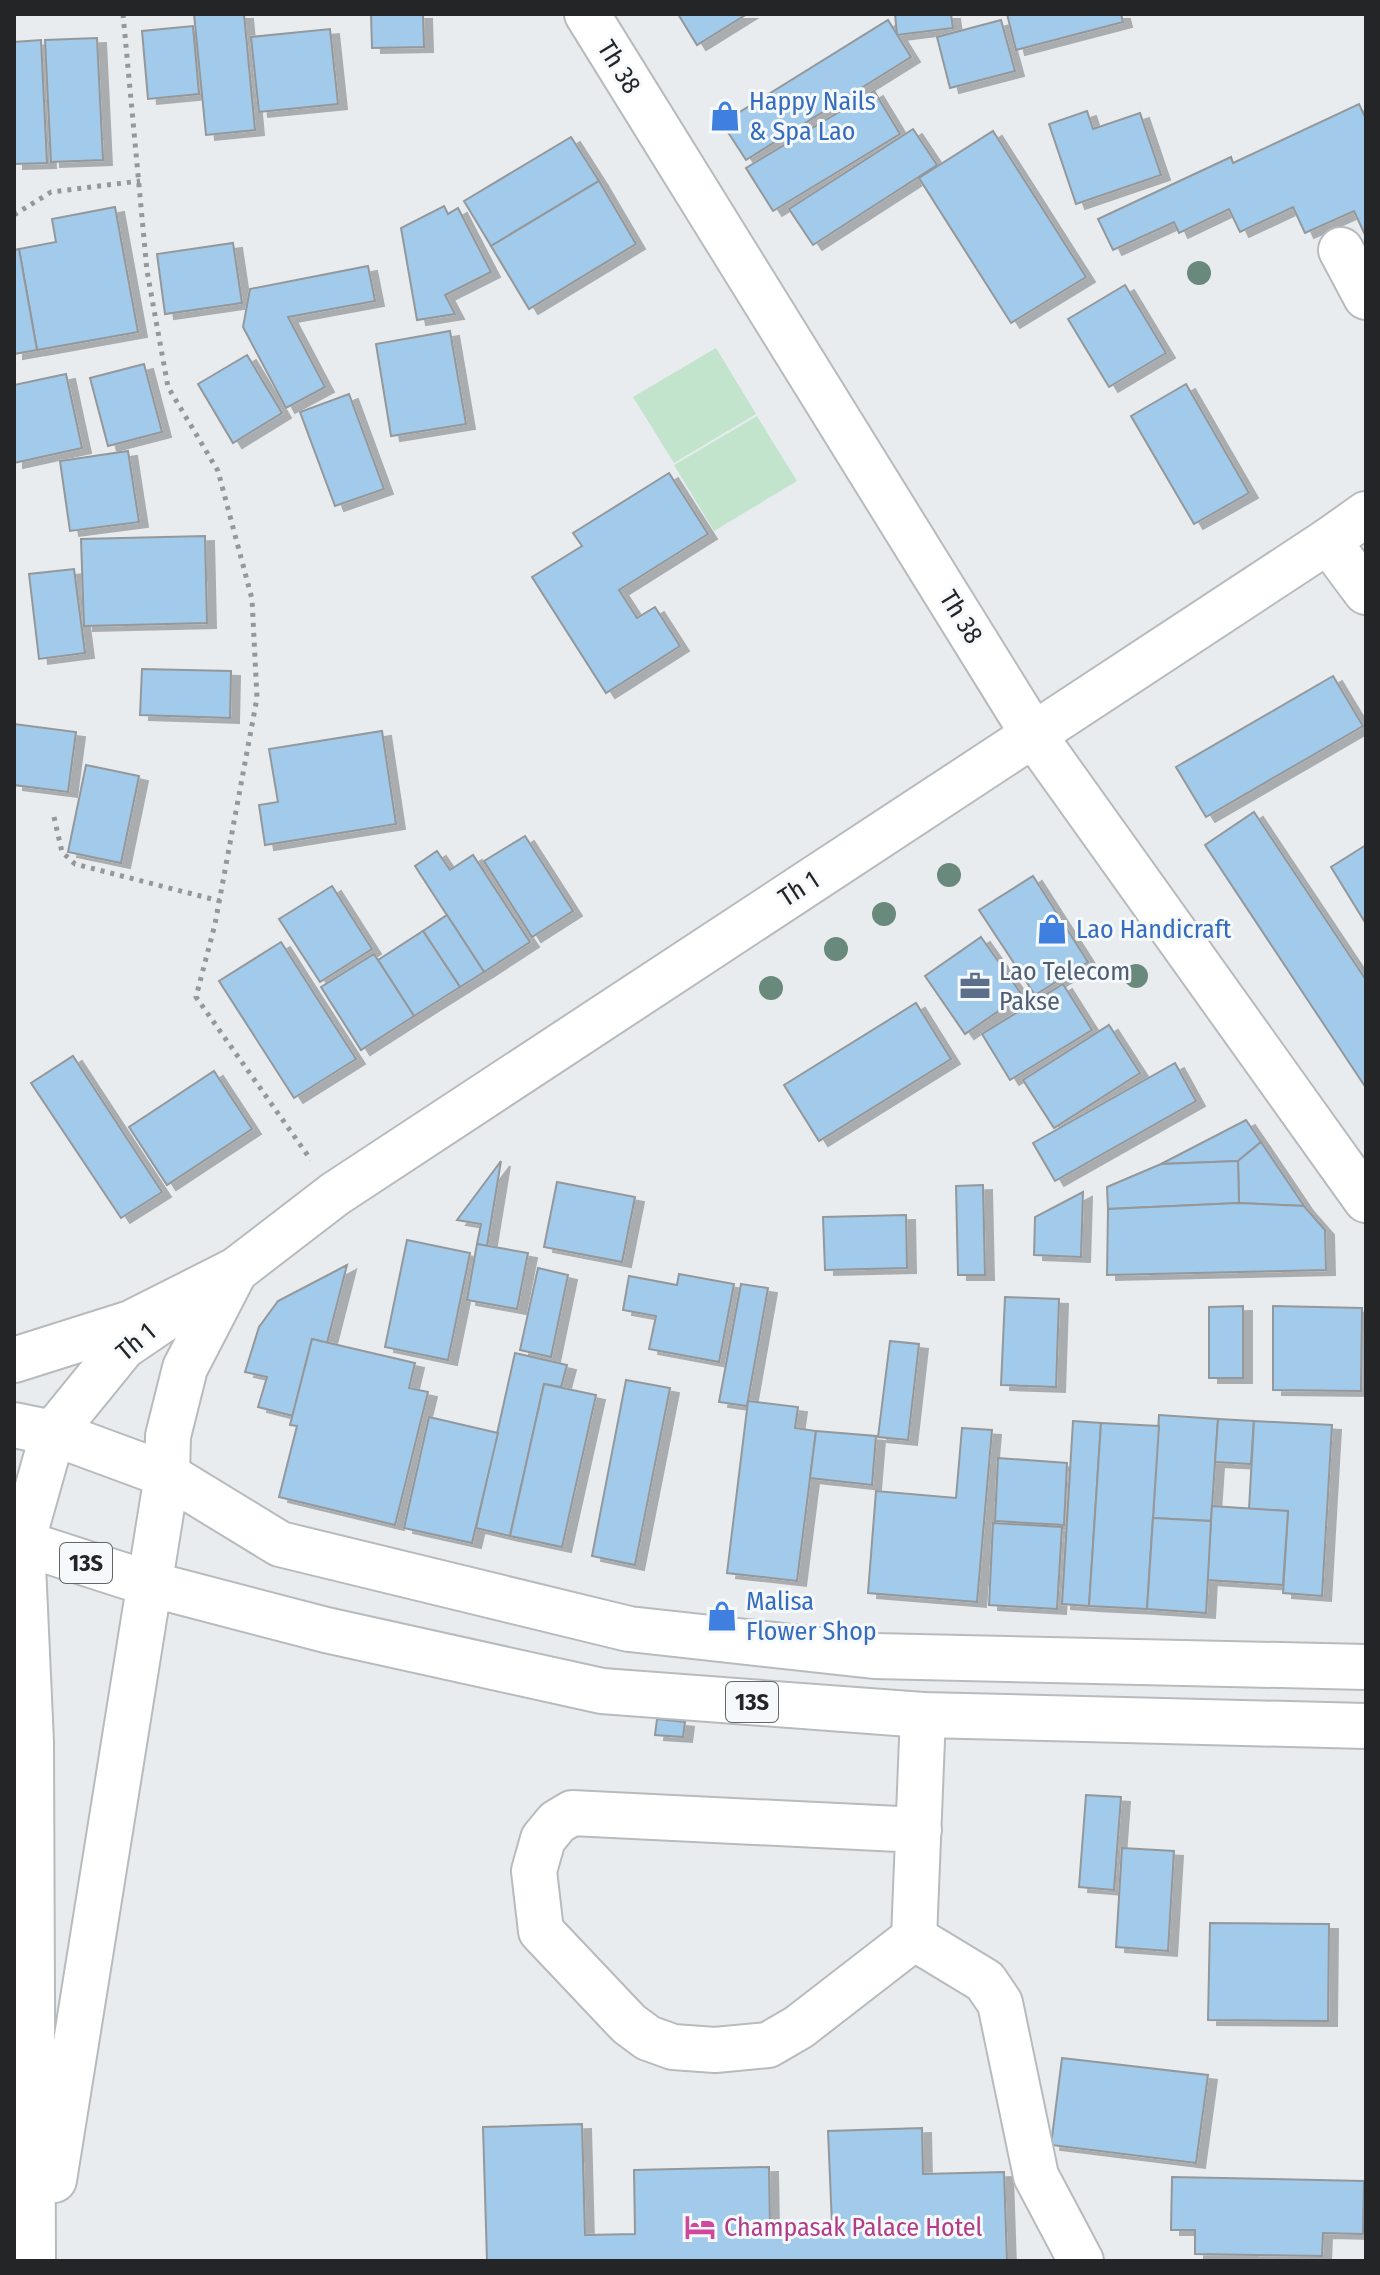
<svg xmlns="http://www.w3.org/2000/svg" width="1380" height="2275" font-family="'Fira Sans Condensed',sans-serif">
<style>
.green{fill:#c2e4cc}
.building{fill:#a2caeb;stroke:#94989b;stroke-width:2;filter:url(#shadow)}
.lines{fill:none;stroke-linecap:round;stroke-linejoin:round}
.minor-casing{stroke:#b7bbbe;stroke-width:48}
.highway-casing{stroke:#b7bbbe;stroke-width:48}
.path{stroke:#95989a;stroke-width:5;stroke-dasharray:4 6;stroke-linecap:butt}
.minor{stroke:#fff;stroke-width:44}
.highway{stroke:#fff;stroke-width:44}
.tree{fill:#68897b}
.labels{text-anchor:middle;dominant-baseline:central;stroke-width:6;stroke-linejoin:round;paint-order:stroke}
.shield{fill:#f6f9fc;stroke:#636566;stroke-width:2}
.shield-label{font-size:24px;font-weight:bold;fill:#242526}
.street-label{font-size:26px;fill:#242526;stroke:#f6f9fc}
.shop-label{font-size:26px;fill:#366cbe;stroke:#f6f9fc;text-anchor:start}
.service-label{font-size:26px;fill:#4e5e75;stroke:#f6f9fc;text-anchor:start}
.hotel-label{font-size:26px;fill:#b23c85;stroke:#f6f9fc;text-anchor:start}
</style>
<defs>
<filter id="shadow"><feDropShadow dx="9" dy="5" stdDeviation="0" flood-color="#0004"/></filter>
</defs>
<rect width="100%" height="100%" fill="#e8ecef"/>
<g class="green">
<path d="M716,348l40,66 -82,49 -41,-66z"/>
<path d="M757,416l40,65 -83,50 -40,-66z"/>
</g>
<g class="building">
<path d="M194,14h50l11,116 -49,5z"/>
<path d="M371,14h52l1,33 -52,1z"/>
<path d="M678,14h69l-50,31z"/>
<path d="M895,14h56l2,14 -56,7z"/>
<path d="M1007,14h114l2,8 -107,28z"/>
<path d="M888,20l23,37 -165,103 -24,-37z"/>
<path d="M1001,20l14,51 -65,17 -13,-51z"/>
<path d="M193,26l6,68 -51,5 -6,-68z"/>
<path d="M330,29l8,75 -79,8 -8,-75z"/>
<path d="M97,38l6,122 -52,2 -6,-122z"/>
<path d="M41,40l6,123 -33,1v-122z"/>
<path d="M874,91l26,43 -127,77 -27,-43z"/>
<path d="M1359,104l7,15v118l-12,-26 -49,22 -12,-26 -53,25 -11,-23 -50,24 -5,-11 -61,28 -15,-31 133,-62 2,6z"/>
<path d="M1087,111l6,18 47,-16 21,62 -85,29 -27,-80z"/>
<path d="M913,129l24,36 -124,80 -24,-36z"/>
<path d="M993,131l93,146 -75,46 -92,-145z"/>
<path d="M571,137l28,44 -108,65 -27,-45z"/>
<path d="M599,181l37,63 -107,65 -38,-63z"/>
<path d="M444,206l4,8 10,-6 33,64 -46,23 10,19 -38,6 -16,-92z"/>
<path d="M115,207l23,125 -101,18 -18,-101 37,-7 -4,-23z"/>
<path d="M233,243l9,60 -77,11 -8,-60z"/>
<path d="M19,249l18,101 -23,4v-104z"/>
<path d="M368,266l7,35 -87,16 37,70 -39,21 -43,-81 7,-38z"/>
<path d="M1125,285l41,68 -57,34 -41,-68z"/>
<path d="M450,331l16,93 -75,12 -15,-92z"/>
<path d="M247,355l35,58 -49,30 -35,-59z"/>
<path d="M144,364l18,68 -54,14 -18,-68z"/>
<path d="M66,374l16,74 -68,15v-78z"/>
<path d="M1186,384l63,109 -55,31 -63,-108z"/>
<path d="M349,394l35,95 -49,17 -35,-94z"/>
<path d="M128,451l11,71 -69,9 -10,-70z"/>
<path d="M669,473l39,61 -89,56 18,28 18,-11 25,39 -74,47 -74,-116 50,-31 -9,-13z"/>
<path d="M205,536l2,87 -123,3 -3,-87z"/>
<path d="M74,569l11,84 -46,6 -10,-85z"/>
<path d="M142,669l89,2 -1,47 -90,-3z"/>
<path d="M1333,676l30,50 -157,91 -30,-50z"/>
<path d="M14,724l62,8 -8,60 -54,-7z"/>
<path d="M382,731l14,93 -131,21 -6,-40 19,-3 -9,-53z"/>
<path d="M86,765l53,11 -18,87 -53,-11z"/>
<path d="M1254,812l112,168v108l-161,-243z"/>
<path d="M525,836l48,75 -41,26 -48,-76z"/>
<path d="M1366,845v79l-35,-57z"/>
<path d="M437,851l13,19 23,-15 57,87 -46,30 -69,-106z"/>
<path d="M1033,876l55,86 -53,33 -56,-85z"/>
<path d="M332,886l40,63 -52,33 -41,-63z"/>
<path d="M447,915l37,57 -24,15 -37,-56z"/>
<path d="M423,931l37,56 -46,29 -36,-56z"/>
<path d="M981,937l41,58 -57,39 -40,-58z"/>
<path d="M281,942l75,117 -62,39 -75,-117z"/>
<path d="M374,954l40,62 -53,34 -40,-63z"/>
<path d="M1063,984l29,46 -82,50 -28,-46z"/>
<path d="M916,1003l35,56 -132,82 -35,-56z"/>
<path d="M1109,1025l31,48 -86,55 -31,-48z"/>
<path d="M73,1056l89,136 -41,26 -90,-135z"/>
<path d="M1175,1063l21,38 -141,80 -22,-38z"/>
<path d="M214,1071l38,58 -85,56 -38,-58z"/>
<path d="M1246,1120l15,22 -23,19 -77,3z"/>
<path d="M1261,1142l43,64 -65,-3 -1,-42z"/>
<path d="M501,1161l-14,85 -10,-2 4,-20 -24,-4z"/>
<path d="M1238,1161l1,42 -131,6 -1,-22 54,-23z"/>
<path d="M557,1182l78,15 -13,65 -78,-15z"/>
<path d="M983,1185l2,90h-27l-2,-89z"/>
<path d="M1083,1192l-2,65 -47,-2 1,-38z"/>
<path d="M1239,1203l65,3 21,24 1,40 -219,5 1,-66z"/>
<path d="M906,1215l1,53 -82,2 -2,-53z"/>
<path d="M407,1240l63,13 -22,107 -63,-13z"/>
<path d="M477,1244l51,9 -11,56 -50,-9z"/>
<path d="M347,1265l-20,78 -15,-4 -19,77 -35,-9 9,-30 -22,-5 14,-45 19,-26z"/>
<path d="M538,1268l30,7 -17,82 -31,-7z"/>
<path d="M679,1274l55,10 -15,78 -70,-13 7,-33 -33,-6 6,-34 48,9z"/>
<path d="M741,1284l27,4 -21,118 -28,-4z"/>
<path d="M1005,1297l54,2 -3,88 -55,-2z"/>
<path d="M1243,1306v72h-34v-71z"/>
<path d="M1273,1306l89,2 -1,83 -88,-1z"/>
<path d="M312,1339l103,24 -6,25 19,4 -33,133 -116,-28 18,-71 -7,-1z"/>
<path d="M890,1341l29,3 -11,96 -30,-3z"/>
<path d="M515,1353l52,12 -6,22 -17,-3 -34,152 -34,-8z"/>
<path d="M626,1380l44,8 -35,177 -43,-9z"/>
<path d="M544,1384l52,11 -34,152 -52,-11z"/>
<path d="M748,1401l50,6 -3,21 21,3 -19,150 -70,-8z"/>
<path d="M1159,1415l59,4 -7,102 -58,-3z"/>
<path d="M429,1417l69,16 -26,110 -68,-15z"/>
<path d="M1218,1419l36,2 -3,43 -36,-2z"/>
<path d="M1073,1421l28,2 -12,183 -27,-2z"/>
<path d="M1254,1421l78,4 -10,171 -39,-3 5,-82 -39,-2z"/>
<path d="M1101,1423l58,3 -12,183 -58,-3z"/>
<path d="M962,1428l30,2 -15,172 -109,-9 8,-102 80,7z"/>
<path d="M816,1431l60,5 -4,49 -62,-7z"/>
<path d="M998,1458l69,5 -3,62 -69,-4z"/>
<path d="M1212,1506l76,5 -5,74 -76,-5z"/>
<path d="M1153,1518l58,3 -5,92 -59,-4z"/>
<path d="M993,1523l69,4 -5,82 -68,-4z"/>
<path d="M657,1719l28,3 -2,15 -28,-2z"/>
<path d="M1086,1795l35,2 -7,93 -35,-3z"/>
<path d="M1122,1848l52,3 -6,100 -52,-4z"/>
<path d="M1210,1923l119,1 -1,97 -120,-1z"/>
<path d="M1062,2058l146,17 -12,88 -145,-18z"/>
<path d="M582,2124l3,111 50,-1 -1,-64 135,-3 1,59 62,-1 -4,-94 94,-3 1,46 81,-2 3,89h-520l-4,-134z"/>
<path d="M1172,2177l192,4 -1,53 -40,-1 -1,23 -127,-2v-24h-24z"/>
</g>
<g class="lines">
<g class="minor-casing">
<g id="minor">
<path d="M587,14l446,720 333,466"/>
<path d="M1341,250l25,47"/>
<path d="M1328,541l38,51"/>
<path d="M919,1830l-347,-17 -15,9 -14,17 -9,32 7,60 88,93 19,14 25,9 42,3 53,-5 31,-18 115,-89 9,-223"/>
<path d="M914,1938l71,43 15,22 36,173 45,85"/>
<path d="M54,2180l113,-705 1,-39 17,-68 48,-93"/>
<path d="M33,2261l-2,-519 -9,-199 31,-110 70,-86 113,-77 99,-76 993,-653 38,-27"/>
</g>
</g>
<g class="highway-casing">
<g id="highway">
<path d="M14,1360l117,-37 105,-53"/>
<path d="M14,1425l39,8 114,42 113,69 349,85 245,27 492,11"/>
<path d="M14,1540l136,44 176,46 276,61 321,24 443,11"/>
</g>
</g>
<g class="path">
<path d="M123,14l24,257 21,116 50,84 34,128 5,99 -42,226 -19,73 115,163"/>
<path d="M14,215l37,-23 89,-11"/>
<path d="M54,817l8,35 13,12 145,37"/>
</g>
<use href="#minor" class="minor"/>
<use href="#highway" class="highway"/>
</g>
<g class="tree">
<circle cx="1199" cy="273" r="12"/>
<circle cx="949" cy="875" r="12"/>
<circle cx="884" cy="914" r="12"/>
<circle cx="836" cy="949" r="12"/>
<circle cx="1136" cy="976" r="12"/>
<circle cx="771" cy="988" r="12"/>
</g>
<defs>
<g id="shop-bare" transform="scale(2.4)"><path d="M-5-2.5h2.3a2.7 3.5 0 0 1 5.4 0H5L5.5 6h-11ZM-1.5-2.5h3a1.5 2.3 0 0 0-3 0Z" fill="#3f7fe0" stroke="#f6f9fc" stroke-width="2.5" paint-order="stroke"/></g>
<g id="office-bare" transform="scale(2.4)"><path d="M-6-3h4V-5.5h4V-3h4V5H-6ZM-1-4.5V-3h2v-1.5ZM-6 0V1H6V0Z" fill="#5c6f8a" stroke="#f6f9fc" stroke-width="2.5" paint-order="stroke"/></g>
<g id="hotel-bare" transform="scale(2.4)"><path d="M-6-4.5h1.5V1H6V5H4.5V3h-9V5H-6ZM-4 0a1.8 1.8 0 1 1 3.6 0ZM.5 0V-2.5h3Q6-2.5 6 0Z" fill="#d1479c" stroke="#f6f9fc" stroke-width="2.5" paint-order="stroke"/></g>
</defs>
<g fill-rule="evenodd">
<use href="#shop-bare" x="725" y="116"/>
<use href="#shop-bare" x="1052" y="929"/>
<use href="#office-bare" x="975" y="986"/>
<use href="#shop-bare" x="722" y="1616"/>
<use href="#hotel-bare" x="700" y="2227"/>
</g>
<g class="labels">
<g class="shield">
<rect x="60" y="1543" width="52" height="40" rx="6"/>
<rect x="726" y="1682" width="52" height="40" rx="6"/>
</g>
<g class="shield-label">
<text x="86" y="1563">13S</text>
<text x="752" y="1702">13S</text>
</g>
<g class="street-label">
<text transform="translate(619 67) rotate(58)">Th 38</text>
<text transform="translate(961 617) rotate(58)">Th 38</text>
<text transform="translate(799 889) rotate(-33)">Th 1</text>
<text transform="translate(136 1342) rotate(-40)">Th 1</text>
</g>
<g class="shop-label">
<text x="749" y="101">Happy Nails<tspan x="749" dy="30">&amp; Spa Lao</tspan></text>
<text x="1076" y="929">Lao Handicraft</text>
<text x="746" y="1601">Malisa<tspan x="746" dy="30">Flower Shop</tspan></text>
</g>
<g class="service-label">
<text x="999" y="971">Lao Telecom<tspan x="999" dy="30">Pakse</tspan></text>
</g>
<g class="hotel-label">
<text x="724" y="2227">Champasak Palace Hotel</text>
</g>
</g>
<rect width="1380" height="2275" fill="none" stroke="#242526" stroke-width="32"/>
</svg>
